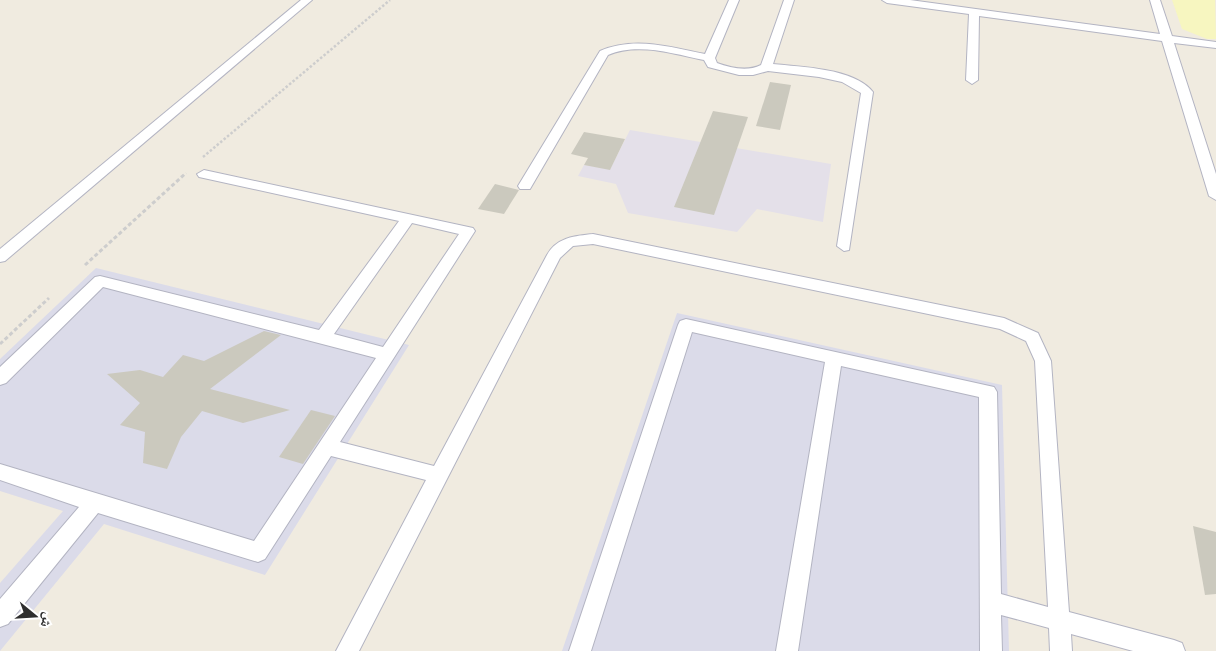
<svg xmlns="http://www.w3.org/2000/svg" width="1216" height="651" font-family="'DM Sans','Noto Naskh Arabic',sans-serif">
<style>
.industrial{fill:#e4e0e9}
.airport{fill:#dbdbe9}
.sand{fill:#f7f6c0}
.building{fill:#cbc9be}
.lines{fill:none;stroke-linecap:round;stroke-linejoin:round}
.lane-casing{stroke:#b3b4c2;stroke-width:2}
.path-far1{stroke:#cdcdcd;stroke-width:2.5;stroke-dasharray:2.5 2;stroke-linecap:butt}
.path{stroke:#cdcdcd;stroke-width:3;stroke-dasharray:4 2.5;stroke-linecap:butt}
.lane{fill:#fff;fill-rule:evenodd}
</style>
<rect width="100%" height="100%" fill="#f0ebe0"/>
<path class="industrial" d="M630,130l201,34 -8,58 -66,-13 -20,23 -109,-19 -12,-29 -38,-8 6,-11 26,4z"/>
<g class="airport">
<path d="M96,268l313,77 -144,230 -161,-51 -104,127v-68l63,-72 -63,-20v-132z"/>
<path d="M677,313l325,72 7,266h-447z"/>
</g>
<path class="sand" d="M1172,0h43l1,39h-9l-25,-10z"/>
<g class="building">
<path d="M770,82l21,3 -11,45 -24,-4z"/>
<path d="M713,111l35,6 -34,98 -40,-8z"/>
<path d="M584,132l41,7 -15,31 -26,-5 4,-7 -17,-4z"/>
<path d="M495,184l24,6 -15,24 -26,-5z"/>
<path d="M264,331l17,4 -71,54 80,21 -47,13 -41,-12 -21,26 -14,32 -24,-6 2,-31 -25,-7 20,-22 -33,-29 33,-4 23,7 20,-22 21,6z"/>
<path d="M311,410l24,6 -32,48 -24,-7z"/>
<path d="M1193,526l23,6v62l-11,1z"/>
</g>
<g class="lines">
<g class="lane-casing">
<g id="lane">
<path d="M301,0h11l-307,261 -5,1v-13z"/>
<path d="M729,0h10l-24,58 2,5c14,5 30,9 44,2l23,-65h10l-21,64c28,3 81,4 100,28l-24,158 -5,1 -7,-5 24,-153 -19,-11 -23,-5 -51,-6 -15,4h-14l-31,-8 -4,-7c-30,-6 -66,-18 -96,-5l-78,134h-10l-2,-3 82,-135c34,-15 70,-4 105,3z"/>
<path d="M882,0h28l250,34 -10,-34h10l12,36 44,6v6l-42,-5 42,131v26l-7,-4 -47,-155 -183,-25 -1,64 -6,4 -6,-4 3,-66 -82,-11z"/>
<path d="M204,170l269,58 2,3 -135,211 94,24 113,-211c10,-18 28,-19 46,-21l411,84 34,15 13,28 18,251 105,28 8,3 3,8h-52l-62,-17 1,17h-22l-1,-23 -48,-13 1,36h-22l-1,-254 -138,-31 -43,285h-22l49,-289 -133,-30 -101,319h-22l109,-326 2,-4 6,-2 308,68 3,5 4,202 47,13 -13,-246 -9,-20 -26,-12 -407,-85 -20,2 -13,12 -201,393h-23l90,-171 -95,-24 -66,103 -7,3 -160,-49 -90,111 -8,3v-28l79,-92 -79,-27v-16l254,77 122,-183 -273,-71 -97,96 -6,2v-18l95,-90 5,-1 219,54 80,-109 -200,-44 -2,-3zM412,223l47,11 -76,113 -49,-13z"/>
</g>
</g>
<path class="path-far1" d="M203,157l187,-157"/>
<g class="path">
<path d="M85,265l101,-92"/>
<path d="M0,344l49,-46"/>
</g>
<use href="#lane" class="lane"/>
</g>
<g transform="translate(35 616) rotate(108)" stroke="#ffffff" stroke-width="4" paint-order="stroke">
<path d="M0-4L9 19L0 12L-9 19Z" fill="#2e2e2e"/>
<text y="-8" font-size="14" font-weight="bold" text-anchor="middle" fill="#2e2e2e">ش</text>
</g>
</svg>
